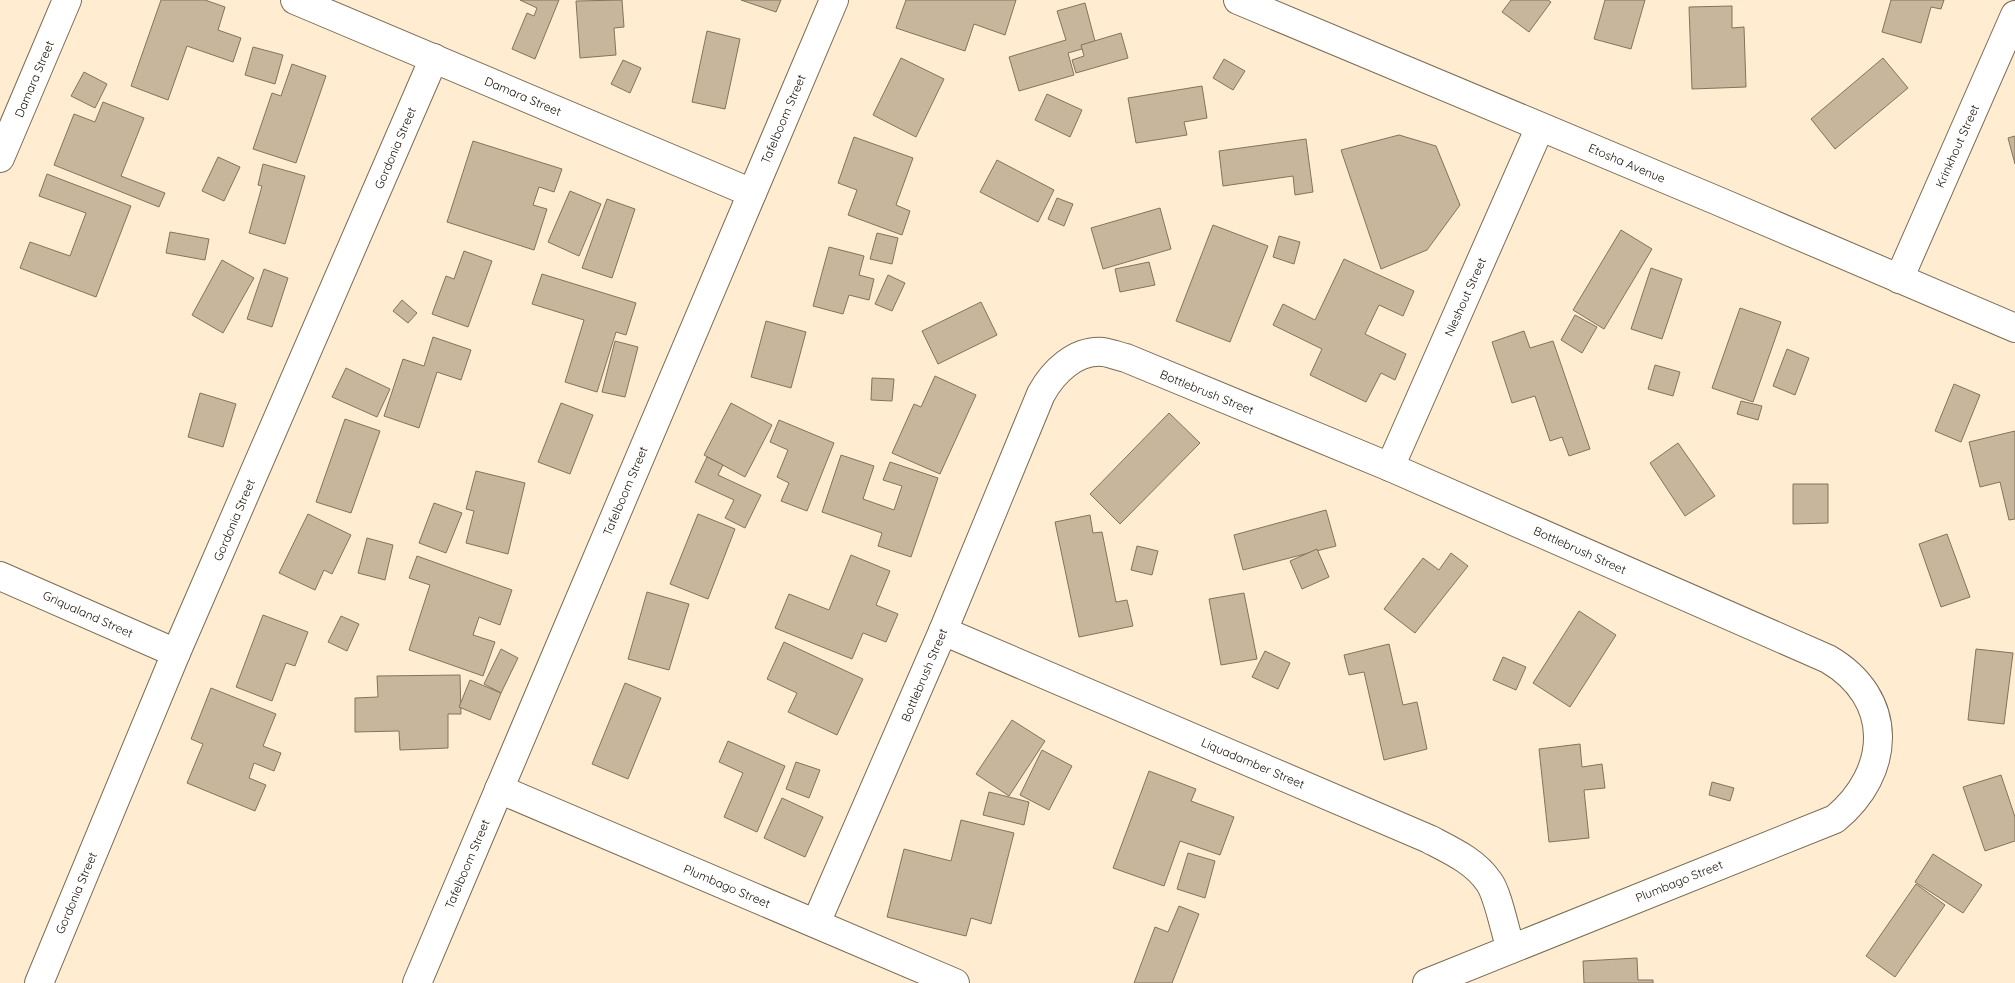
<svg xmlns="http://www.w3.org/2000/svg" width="2015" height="983" font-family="Quicksand,sans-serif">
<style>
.building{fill:#c7b59c;stroke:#84735c}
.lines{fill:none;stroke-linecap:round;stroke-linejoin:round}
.minor-casing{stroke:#7b6b53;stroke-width:30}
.minor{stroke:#fff;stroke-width:28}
.labels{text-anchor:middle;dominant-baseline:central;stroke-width:5;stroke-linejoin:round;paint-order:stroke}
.street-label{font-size:12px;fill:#160f07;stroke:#fff}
</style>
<rect width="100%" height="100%" fill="#ffecd1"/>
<g class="building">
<path d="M161,0h44l20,7 -7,23 23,8 -8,24 -46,-16 -19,54 -37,-14z"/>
<path d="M520,0h39l-24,59 -23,-10 15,-36 7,3 3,-8z"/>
<path d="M622,0l2,27 -10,1 2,27 -36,3 -4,-57z"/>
<path d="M741,0h40l-5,12z"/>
<path d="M906,0h110l-11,35 -31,-11 -9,27 -69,-23z"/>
<path d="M1511,0h37l3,2 -22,30 -27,-20z"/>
<path d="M1605,0h40l-14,49 -37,-10z"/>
<path d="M1891,0h53l-3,9 -10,-2 -10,36 -39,-11z"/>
<path d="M1085,3l11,42 -28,8 6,22 -55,16 -10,-34 57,-17 -9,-29z"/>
<path d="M1732,6v22l12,-1 2,60 -54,2 -3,-82z"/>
<path d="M707,31l33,8 -15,70 -33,-7z"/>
<path d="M1121,33l7,25 -52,15 -4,-13 12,-4 -3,-11z"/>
<path d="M253,47l30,8 -8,29 -30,-9z"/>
<path d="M901,58l43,21 -28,58 -43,-22z"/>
<path d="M1883,58l25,30 -73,61 -24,-30z"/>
<path d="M1224,59l21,12 -12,19 -20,-12z"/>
<path d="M623,60l18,8 -11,25 -19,-9z"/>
<path d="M292,64l34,12 -30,87 -43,-14 19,-56 9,3z"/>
<path d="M84,72l23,12 -12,24 -24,-12z"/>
<path d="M1202,86l5,32 -23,4 3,13 -51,8 -8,-45z"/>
<path d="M1047,94l35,16 -12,27 -35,-17z"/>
<path d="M103,102l41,16 -23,58 44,17 -6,14 -105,-42 20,-51 21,8z"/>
<path d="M1399,135l37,11 24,59 -33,45 -46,19 -40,-119z"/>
<path d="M2015,136v28l-7,-26z"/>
<path d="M854,137l59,21 -17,47 14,6 -8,24 -54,-20 9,-25 -19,-7z"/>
<path d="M1306,139l7,53 -18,3 -2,-19 -70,10 -4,-35z"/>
<path d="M473,141l89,28 -8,23 -15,-5 -6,18 14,4 -13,41 -87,-28z"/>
<path d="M218,157l22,10 -16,34 -22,-10z"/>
<path d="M997,160l57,30 -16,32 -58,-30z"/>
<path d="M263,164l42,12 -20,68 -36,-11 13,-47 -4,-1z"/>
<path d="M47,174l84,32 -35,91 -76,-29 10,-26 40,14 16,-43 -47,-17z"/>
<path d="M570,191l31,13 -22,52 -31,-14z"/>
<path d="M1057,198l16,6 -9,22 -16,-7z"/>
<path d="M607,199l28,10 -23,69 -30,-10z"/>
<path d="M1160,208l11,41 -68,20 -12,-41z"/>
<path d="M1213,225l55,21 -38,96 -54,-21z"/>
<path d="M1621,230l31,19 -48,80 -31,-19z"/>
<path d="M170,232l39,7 -4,21 -39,-7z"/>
<path d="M877,233l21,5 -6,26 -22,-5z"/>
<path d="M1279,236l21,6 -6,22 -21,-7z"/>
<path d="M829,247l35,9 -5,19 15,4 -5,21 -20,-5 -6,19 -30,-8z"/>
<path d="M464,251l28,10 -24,66 -36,-13 14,-38 8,3z"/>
<path d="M1344,259l70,32 -11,25 -24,-11 -14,29 41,20 -11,26 -14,-7 -15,29 -56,-27 12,-26 -49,-24 10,-21 32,16z"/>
<path d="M222,260l32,18 -31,55 -31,-18z"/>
<path d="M1149,262l6,23 -35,7 -5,-23z"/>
<path d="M1651,268l31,11 -20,60 -31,-10z"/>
<path d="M264,269l24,9 -16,49 -25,-8z"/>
<path d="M542,274l94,29 -10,32 -10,-3 -19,60 -32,-10 19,-62 -52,-16z"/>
<path d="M888,275l17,8 -13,28 -17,-7z"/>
<path d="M402,300l15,13 -9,10 -15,-12z"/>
<path d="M981,302l16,33 -59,29 -16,-33z"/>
<path d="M1740,308l41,14 -28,80 -41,-14z"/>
<path d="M1575,315l22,12 -15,26 -21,-13z"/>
<path d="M766,321l40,11 -15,56 -40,-11z"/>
<path d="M1524,331l6,17 23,-7 37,108 -21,7 -7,-19 -12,4 -15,-45 -23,7 -20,-61z"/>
<path d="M433,337l38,13 -10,30 -24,-8 -18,56 -35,-12 19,-57 21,7z"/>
<path d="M615,341l23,6 -13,50 -23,-5z"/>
<path d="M1787,349l22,9 -14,37 -22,-9z"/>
<path d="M1655,365l25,7 -7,24 -25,-7z"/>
<path d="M346,368l44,21 -13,28 -45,-20z"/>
<path d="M935,376l41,19 -36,79 -48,-21 22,-49 7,3z"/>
<path d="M872,378l22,1 -2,22 -21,-1z"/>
<path d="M1954,384l26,11 -19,47 -26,-11z"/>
<path d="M200,393l36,11 -13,43 -35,-10z"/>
<path d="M1741,401l21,5 -4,14 -21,-6z"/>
<path d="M561,403l32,12 -23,59 -32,-12z"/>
<path d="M731,403l41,22 -27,52 -41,-22z"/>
<path d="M1169,413l31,30 -80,81 -30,-30z"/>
<path d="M345,419l35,12 -29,82 -35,-11z"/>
<path d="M779,420l55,23 -27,68 -26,-10 8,-18 -12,-6 11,-27 -18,-8z"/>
<path d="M2015,431v88l-6,1 -9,-38 -20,5 -11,-45z"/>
<path d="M1678,443l37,53 -30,20 -35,-53z"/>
<path d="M841,455l33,11 -11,33 31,11 8,-24 -19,-6 7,-18 48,16 -27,79 -33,-11 4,-13 -60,-21z"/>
<path d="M707,457l16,8 -5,10 43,20 -16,33 -20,-10 9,-18 -39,-18z"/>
<path d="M476,471l49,12 -17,71 -42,-11 8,-32 -8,-2z"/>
<path d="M1793,484h35v39l-35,1z"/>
<path d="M434,503l28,10 -16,40 -27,-10z"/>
<path d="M1326,510l10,36 -93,24 -9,-35z"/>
<path d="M308,514l43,21 -19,39 -8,-4 -9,20 -36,-17z"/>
<path d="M698,514l37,15 -27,70 -38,-15z"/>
<path d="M1090,515l3,18 9,-1 14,70 11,-2 6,26 -54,11 -24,-115z"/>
<path d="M1947,534l23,63 -29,10 -22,-63z"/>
<path d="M367,538l26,7 -8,35 -27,-7z"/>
<path d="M1137,546l21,5 -6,24 -21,-5z"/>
<path d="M1317,549l12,28 -27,12 -12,-28z"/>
<path d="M1451,553l17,13 -53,67 -31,-24 39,-51 16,12z"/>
<path d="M851,555l39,16 -14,34 22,9 -12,28 -23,-9 -11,26 -77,-31 14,-34 40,16z"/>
<path d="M417,556l95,34 -12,35 -21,-8 -6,18 22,7 -12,34 -74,-26 21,-65 -21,-7z"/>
<path d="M647,592l42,12 -20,66 -41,-11z"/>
<path d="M1244,593l13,66 -36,6 -12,-66z"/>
<path d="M1579,611l37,24 -46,72 -37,-24z"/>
<path d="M263,615l45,17 -13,34 -9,-3 -14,38 -36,-14z"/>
<path d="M341,616l18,8 -12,27 -19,-9z"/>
<path d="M784,642l79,37 -26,56 -49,-23 9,-19 -30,-14z"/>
<path d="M1389,644l14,61 14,-3 10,47 -43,11 -20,-88 -15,3 -5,-20z"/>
<path d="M501,649l17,9 -17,35 -17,-9z"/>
<path d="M1976,649l37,4 -9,71 -36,-4z"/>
<path d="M1265,651l25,12 -12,26 -26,-12z"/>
<path d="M1503,657l23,10 -10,23 -23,-10z"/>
<path d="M460,675l1,39h-13v34l-48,2 -1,-19 -44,1v-34l23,-1 -1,-21z"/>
<path d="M470,680l31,13 -11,27 -31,-13z"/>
<path d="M625,683l36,15 -33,81 -36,-15z"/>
<path d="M211,688l65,26 -13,32 18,7 -7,18 -20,-8 -5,15 17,7 -11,26 -68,-28 16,-39 -12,-5z"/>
<path d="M1012,720l33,21 -36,55 -33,-22z"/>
<path d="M728,741l57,25 -28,66 -33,-15 19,-44 -24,-11z"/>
<path d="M1580,744l2,23 20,-3 3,24 -21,2 5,48 -40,4 -10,-93z"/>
<path d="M1042,750l30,16 -23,44 -29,-15z"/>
<path d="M796,762l24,8 -11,28 -23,-9z"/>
<path d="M1149,771l47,18 -5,12 43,16 -14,38 -40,-14 -16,45 -51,-18z"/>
<path d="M2001,775l14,42v24l-30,10 -22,-64z"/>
<path d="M1712,782l22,6 -4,13 -21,-6z"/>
<path d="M989,792l40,10 -5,23 -41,-10z"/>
<path d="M782,798l41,19 -18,40 -41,-19z"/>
<path d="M961,820l53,13 -23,91 -20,-6 -5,18 -79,-19 17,-68 47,12z"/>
<path d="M1188,853l27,8 -10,37 -28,-9z"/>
<path d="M1933,854l49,31 -19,28 -48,-31z"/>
<path d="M1916,884l29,21 -50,72 -29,-21z"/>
<path d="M1179,906l20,8 -27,69h-38l21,-56 13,5z"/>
<path d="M1637,958l1,22h15v3h-69l-1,-22z"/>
</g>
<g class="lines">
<g class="minor-casing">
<g id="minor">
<path d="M295,0l457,193"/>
<path d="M1238,0l480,201 297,127"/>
<path d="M0,158l67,-158"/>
<path d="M1899,279l116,-264"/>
<path d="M1390,467l150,-340"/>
<path d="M0,576l176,77"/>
<path d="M943,631l486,208c21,11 46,22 60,43 9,12 16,50 22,67"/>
<path d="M499,789l456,194"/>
<path d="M816,923l127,-292 98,-237c12,-22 34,-44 62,-42 7,1 15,4 23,6l264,109 438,192c67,39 64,113 7,160l-408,164"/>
<path d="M39,983l137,-330 258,-595"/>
<path d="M417,983l417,-983"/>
</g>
</g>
<use href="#minor" class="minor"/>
</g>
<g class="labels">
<g class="street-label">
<text transform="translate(34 79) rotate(-67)">Damara Street</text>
<text transform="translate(523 96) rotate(23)">Damara Street</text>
<text transform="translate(783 119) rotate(-67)">Tafelboom Street</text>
<text transform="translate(1957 146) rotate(-66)">Krinkhout Street</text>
<text transform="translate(395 148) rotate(-67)">Gordonia Street</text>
<text transform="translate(1627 163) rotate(23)">Etosha Avenue</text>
<text transform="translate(1465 297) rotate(-66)">Nieshout Street</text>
<text transform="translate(1207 392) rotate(22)">Bottlebrush Street</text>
<text transform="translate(625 491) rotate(-67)">Tafelboom Street</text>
<text transform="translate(234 520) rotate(-67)">Gordonia Street</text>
<text transform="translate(1580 550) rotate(24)">Bottlebrush Street</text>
<text transform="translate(88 614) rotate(24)">Griqualand Street</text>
<text transform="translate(924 675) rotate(-67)">Bottlebrush Street</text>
<text transform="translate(1253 763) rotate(23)">Liquadamber Street</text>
<text transform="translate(467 864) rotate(-67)">Tafelboom Street</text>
<text transform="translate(1679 881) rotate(-22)">Plumbago Street</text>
<text transform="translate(727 886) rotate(23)">Plumbago Street</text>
<text transform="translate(76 893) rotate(-67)">Gordonia Street</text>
</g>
</g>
</svg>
